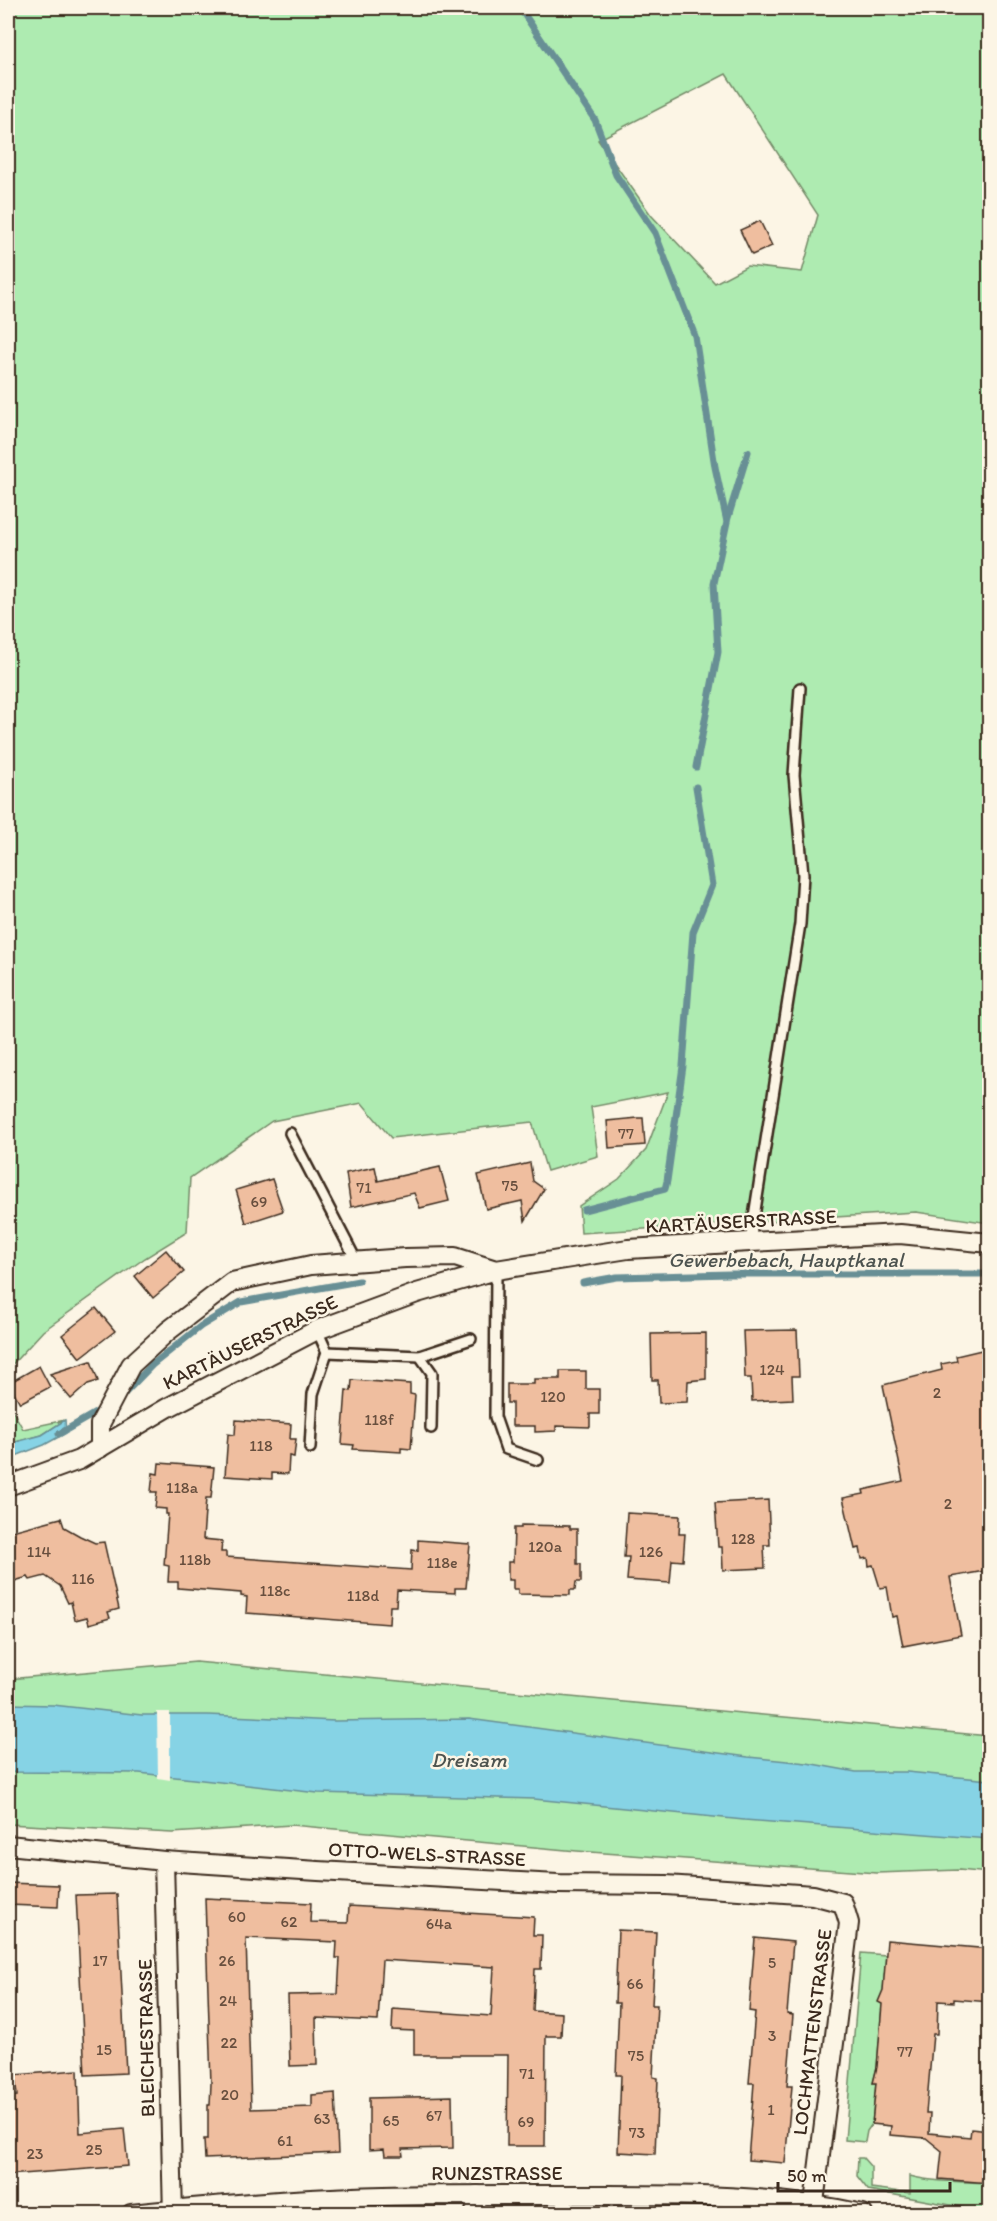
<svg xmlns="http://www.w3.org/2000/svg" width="997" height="2221" font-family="Itim,sans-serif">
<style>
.green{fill:#aeebb1;stroke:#748a68;stroke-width:1.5;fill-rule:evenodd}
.water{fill:#86d3e5;stroke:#688f95;stroke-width:1.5}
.pier{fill:#fcf5e5}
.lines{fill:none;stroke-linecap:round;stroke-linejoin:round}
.stream{stroke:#688f95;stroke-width:7}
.building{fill:#efbe9f;stroke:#3b2a1e;stroke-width:1.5}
.lane-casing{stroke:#3b2a1e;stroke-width:14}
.street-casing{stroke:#3b2a1e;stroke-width:22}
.lane{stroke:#fcf5e5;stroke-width:9}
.street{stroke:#fcf5e5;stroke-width:18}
.labels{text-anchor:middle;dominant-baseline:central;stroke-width:5;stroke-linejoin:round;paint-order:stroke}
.number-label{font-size:16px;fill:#684f3e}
.street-label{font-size:20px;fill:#3b2a1e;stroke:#fcf5e5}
.water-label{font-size:21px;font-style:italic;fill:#4e5450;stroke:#fcf5e5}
</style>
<rect width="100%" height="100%" fill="#fcf5e5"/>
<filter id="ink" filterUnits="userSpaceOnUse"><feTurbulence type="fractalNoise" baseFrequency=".0167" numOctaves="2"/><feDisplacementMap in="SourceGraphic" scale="12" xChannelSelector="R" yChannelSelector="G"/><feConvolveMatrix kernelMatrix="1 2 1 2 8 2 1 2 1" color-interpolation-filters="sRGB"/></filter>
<g filter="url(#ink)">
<g class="green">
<path d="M8,8h981v1215l-73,-11 -335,21 -2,-27 40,-27 27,-29 22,-58 -77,15 7,49 -51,15 -15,-49 -141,16 -29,-35 -90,18 -82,57 -3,54 -42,26 -102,73 -35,38zM726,74l92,141 -16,57 -55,-6 -32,17 -64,-68 -53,-75z"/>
<path d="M8,1402l15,27 42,-9 -23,15 -34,9z"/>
<path d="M196,1662l793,74v137l-30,-3 -82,3 -300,-22 -286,-26 -119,8 -164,-9v-145z"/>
<path d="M861,1953l25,2 -9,112 -4,16h3l-4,41 -5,7 -2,11 -20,-2z"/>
<path d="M858,2158h5l8,9v21l39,5v-17c25,7 54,5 79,7v29l-121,-22 -11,-14z"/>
</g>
<g class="water">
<path d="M65,1420l1,13 -22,12 -36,14v-15l34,-9z"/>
<path d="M8,1704l45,1 89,10h66l127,6 134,-2 279,38 59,6 49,9h51l82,8v59l-245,-19 -210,-21 -216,-6 -179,-20 -131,-1z"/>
</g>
<path class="pier" d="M157,1712h13v68l-12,-2z"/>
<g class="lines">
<g class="stream">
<path d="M520,8l75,112 21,55 39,58 40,103 20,131 12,55 -13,61 4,69 -22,115"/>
<path d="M727,521l21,-69"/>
<path d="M584,1210l81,-21 2,-8 16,-115 10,-134 19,-47 -16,-98"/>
<path d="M583,1283l34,-6 113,-3h260"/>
<path d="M123,1395l29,-30 49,-39 40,-24 118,-21"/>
<path d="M59,1434l45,-26"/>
</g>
</g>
<g class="building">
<path d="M760,221l12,25 -20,9 -12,-25z"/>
<path d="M638,1118h5l2,27 -36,3 -2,-27z"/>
<path d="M530,1163l3,18 11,8 -19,32 -3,-20 -36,8 -8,-34z"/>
<path d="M375,1167l3,14 62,-14 9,34 -29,7 -6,-15 -63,14 -5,-34z"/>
<path d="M272,1179l11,32 -37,12 -10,-33z"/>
<path d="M166,1250l18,22 -31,26 -18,-22z"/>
<path d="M96,1308l19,23 -35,27 -18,-23z"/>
<path d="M797,1330l2,46h-7l1,23 -41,2 -1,-23h-6l-2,-47z"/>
<path d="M706,1333v46l-18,2 -1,21 -28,1 -1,-23h-6l-1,-46z"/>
<path d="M990,1348v222l-40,7 11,58 -58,11 -6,-30 -5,1 -5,-30 -7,1 -7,-23 -4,1 -1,-8 -6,1 -2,-11 -5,1 -12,-51 21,-4 -1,-4 40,-9 -20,-96 59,-15 -1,-6 16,-3 -1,-5z"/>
<path d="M91,1361l7,20 -10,3 -17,15 -21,-25z"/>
<path d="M39,1366l11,21 -30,16 -11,-20z"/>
<path d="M560,1371h26v18h13v25h-9v13l-34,-1v5l-21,1v-6h-23v-23h-5v-19h27v-5h26z"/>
<path d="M352,1380l58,4v10l5,1 -4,54 -10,-1v4l-48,-3 1,-4 -12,-1 4,-54 5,1z"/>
<path d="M236,1420l55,4 -1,15h6l-2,18 -5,-1 -1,18 -16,-1v6l-47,-3 3,-42 7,1z"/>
<path d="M159,1463l55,4 -3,31h-5l-3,41 19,2 -1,11h5v5l185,13 1,-20 6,1v-11l52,4 -4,44h-11v5l-58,-3 -1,16h-6l-1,18 -143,-11 1,-16 -6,-1v-3l-63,-5v-6h-10l1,-16 -5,-1 4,-51h-2v-5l-11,-1 2,-16h-6l2,-19 5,1z"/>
<path d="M768,1500l2,45h-6l1,23 -42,2 -1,-23h-4l-3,-44z"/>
<path d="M627,1513l53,3 -1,18h6l-2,27 -11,-1 -2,23 -43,-3 2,-23h-5z"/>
<path d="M61,1518l3,9 16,9 15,7 9,-1 15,67 -11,3 2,6 -21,6 -2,-7 -12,3 -4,-18 -3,1 -8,-17 -15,-10 -15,4 -2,-3 -20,6v-51z"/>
<path d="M521,1525l49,1v3h7v35h4v18h-5l-1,8h-5v5l-52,-1v-5h-5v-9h-5v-18h5l1,-34h7z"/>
<path d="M8,1883l51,2 -1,22 -50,-2z"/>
<path d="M117,1894l9,179 -41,2 -9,-180z"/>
<path d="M205,1898l106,5 -1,19 38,1 1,-17 185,11 -1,18h9l-1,34h-6l-2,42 29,2 -1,23h-15l-1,110h-38l1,-91h-94v-24l-22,-1 1,-21 98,7 3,-49 -112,-7 -4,61 -62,-3 1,47 -27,1 -2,-71 50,-1 2,-36h-4l1,-16 -91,-4 5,171 61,-2v-12l23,-2 3,60 -133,6 -1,-20h4v-34h2l1,-21z"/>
<path d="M618,1930l38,2 -4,73h5l-4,72 5,1 -3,76 -37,-2 3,-77h-5l3,-72h-4z"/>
<path d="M755,1938l38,4 -6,72 6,1 -6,71h5l-7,77 -37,-3 6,-77h-5l6,-71 -6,-1z"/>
<path d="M887,1940l103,9v53l-36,-3v3l-16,-1 -1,33h-4l-7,79h4l-1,20 41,4 1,-8 19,2v52l-51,-4 3,-28 -16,-13 -36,-3 1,-9 -19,-2 4,-41h-3l4,-16 5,-63 -4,-2 5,-12z"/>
<path d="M78,2070l2,63 44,-4 4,37 -120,9v-78l9,-1 -2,-21z"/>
<path d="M452,2096l1,52 -51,1 1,7h-18l-1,-7 -15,1v-52z"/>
</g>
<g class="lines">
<g class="lane-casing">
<g id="lane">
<path d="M290,1133l67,129"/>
<path d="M750,1242l50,-318 3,-49 -9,-100 6,-87"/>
<path d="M496,1270l-1,147 11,32 32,11"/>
<path d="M327,1352l93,4 51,-17"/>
<path d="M420,1356l12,17 -1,55"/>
<path d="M310,1448l3,-54 14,-42 -10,-22"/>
</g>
</g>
<g class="street-casing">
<g id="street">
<path d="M100,1448v-24l31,-59 37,-34 64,-49 79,-17 94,-7 50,-1 41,13"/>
<path d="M8,1486l71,-26 88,-52 150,-78 100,-37 79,-23 132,-21 122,-7 150,-8 90,9"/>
<path d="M8,1845l156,16 154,10 240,13 108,1 147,10 30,8 6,20 -35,280"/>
<path d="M164,1861l9,353"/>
<path d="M131,2214c60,-6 120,-12 180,-15 88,-5 176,-4 263,-4 96,0 195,-2 289,19"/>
<path d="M475,2214l2,-19"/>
</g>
</g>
<use href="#lane" class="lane"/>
<use href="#street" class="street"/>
</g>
</g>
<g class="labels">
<g class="number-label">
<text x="626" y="1133">77</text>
<text x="510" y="1185">75</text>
<text x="364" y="1187">71</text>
<text x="259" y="1201">69</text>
<text x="772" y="1369">124</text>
<text x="937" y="1392">2</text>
<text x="553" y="1396">120</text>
<text x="379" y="1419">118f</text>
<text x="261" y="1445">118</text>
<text x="182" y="1487">118a</text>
<text x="948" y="1503">2</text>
<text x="743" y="1538">128</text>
<text x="545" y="1546">120a</text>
<text x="39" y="1551">114</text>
<text x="651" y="1551">126</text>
<text x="195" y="1559">118b</text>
<text x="442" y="1562">118e</text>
<text x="83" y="1578">116</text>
<text x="275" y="1590">118c</text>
<text x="363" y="1595">118d</text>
<text x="237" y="1916">60</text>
<text x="289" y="1921">62</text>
<text x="439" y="1923">64a</text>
<text x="100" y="1960">17</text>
<text x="227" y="1960">26</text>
<text x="772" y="1962">5</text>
<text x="635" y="1983">66</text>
<text x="228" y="2000">24</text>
<text x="772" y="2035">3</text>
<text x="229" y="2042">22</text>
<text x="104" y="2049">15</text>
<text x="905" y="2051">77</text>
<text x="636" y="2055">75</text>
<text x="527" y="2073">71</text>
<text x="230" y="2094">20</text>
<text x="771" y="2109">1</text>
<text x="434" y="2115">67</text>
<text x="322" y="2118">63</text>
<text x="391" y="2120">65</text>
<text x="526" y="2121">69</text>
<text x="637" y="2132">73</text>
<text x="285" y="2140">61</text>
<text x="94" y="2149">25</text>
<text x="35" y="2153">23</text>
</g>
<g class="street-label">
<text transform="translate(741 1221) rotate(-3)">KARTÄUSERSTRASSE</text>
<text transform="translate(250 1342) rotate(-26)">KARTÄUSERSTRASSE</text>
<text transform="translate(427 1854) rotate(3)">OTTO-WELS-STRASSE</text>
<text transform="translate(812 2032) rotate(-83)">LOCHMATTENSTRASSE</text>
<text transform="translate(146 2038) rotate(-91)">BLEICHESTRASSE</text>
<text x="497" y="2173">RUNZSTRASSE</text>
</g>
<g class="water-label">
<text x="786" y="1259">Gewerbebach, Hauptkanal</text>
<text x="469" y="1759">Dreisam</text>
</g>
</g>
<rect width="997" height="2221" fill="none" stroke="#fcf5e5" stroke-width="30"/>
<rect x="15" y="15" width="967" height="2191" fill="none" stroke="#3b2a1e" stroke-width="2" filter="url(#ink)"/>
<path d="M778 2182v9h172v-9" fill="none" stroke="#3b2a1e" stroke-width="3"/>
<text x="787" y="2182" font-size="18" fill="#3b2a1e" stroke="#fcf5e5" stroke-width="4.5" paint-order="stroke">50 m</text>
</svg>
